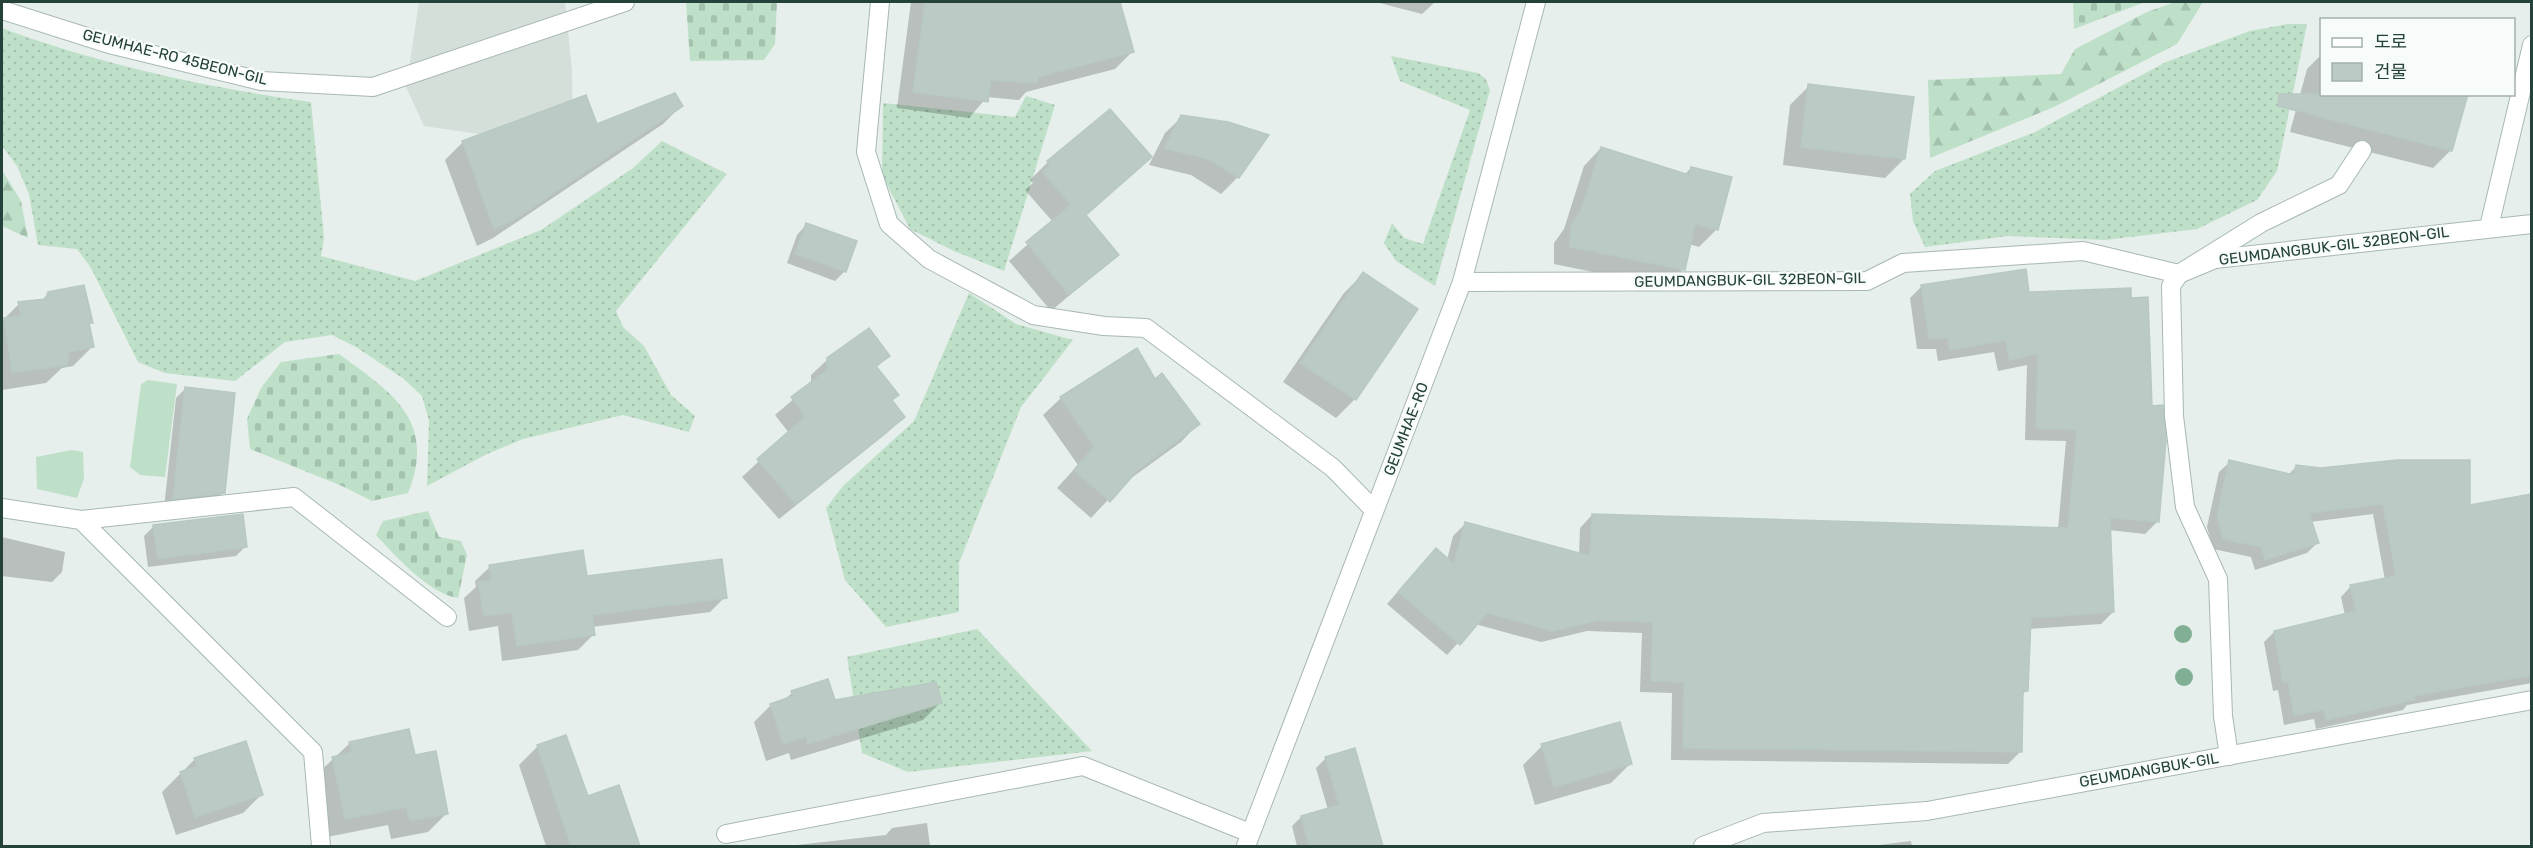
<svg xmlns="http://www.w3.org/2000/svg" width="2533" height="848" font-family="Rubik,'Noto Sans KR',sans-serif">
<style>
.built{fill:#d4dfda}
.grass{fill:url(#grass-dots)}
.forest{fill:url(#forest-firs)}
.cemetery{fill:url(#cemetery-stones)}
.garden{fill:#bfe0c8}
.shadow{fill:#0003}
.building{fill:#bbcac4;stroke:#b8c9c2;stroke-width:1.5}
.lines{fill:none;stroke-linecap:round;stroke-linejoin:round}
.minor-casing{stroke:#a8b8b2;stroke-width:20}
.minor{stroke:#fff;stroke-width:18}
.tree{fill:#80af93}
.labels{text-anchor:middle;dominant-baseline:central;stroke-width:5;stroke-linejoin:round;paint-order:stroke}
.street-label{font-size:15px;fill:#24423a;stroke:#f7fbf9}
</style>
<defs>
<pattern id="grass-dots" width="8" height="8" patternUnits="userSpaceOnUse" patternTransform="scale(1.5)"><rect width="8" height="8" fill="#bfe0c8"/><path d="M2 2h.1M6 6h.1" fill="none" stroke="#a4c1ad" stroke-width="1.8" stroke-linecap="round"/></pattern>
<pattern id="forest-firs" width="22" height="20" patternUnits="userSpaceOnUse" patternTransform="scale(1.5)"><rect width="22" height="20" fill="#bfe0c8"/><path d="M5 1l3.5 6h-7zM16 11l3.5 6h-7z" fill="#a4c1ad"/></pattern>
<pattern id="cemetery-stones" width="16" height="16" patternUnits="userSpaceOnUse" patternTransform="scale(1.5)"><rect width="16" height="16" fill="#bfe0c8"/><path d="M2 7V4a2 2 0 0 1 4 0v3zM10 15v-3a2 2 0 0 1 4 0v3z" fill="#a4c1ad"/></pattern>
</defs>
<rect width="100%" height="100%" fill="#e6efeb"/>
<path class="built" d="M419,2h146l7,68 1,78 -149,-22 -18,-39z"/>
<g class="grass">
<path d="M2288,24h19l-30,147 -20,29 -60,29 -92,11 -97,-4 -83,11 -12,-26 -3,-27 25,-23 100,-39 131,-70 84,-31z"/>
<path d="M2,28c96,36 207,60 309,74l13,136 -3,18 94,25 126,-51 92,-62 29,-27 65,33 -111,137 7,16 21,19 27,49 24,21 -6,16 -66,-17 -100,24 -36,15 -60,32 2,-65 -7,-25 -18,-17 -48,-32 -24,-12 -47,7 -50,39 -70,-8 -27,-11 -47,-94 -14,-19 -39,-4 -9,-51 -12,-28 -15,-20z"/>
<path d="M1391,56l87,17 8,6 4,11 -55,196 -39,-25 -12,-18 8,-20 12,15 19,6 47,-134 -70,-29z"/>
<path d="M1026,96l29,9 -51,166 -50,-20 -44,-22 -28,-54 1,-72 132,14z"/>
<path d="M969,293l47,31 57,16 -52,67 -62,156v49l-73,15 -41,-47 -19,-72 17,-22 71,-65z"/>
<path d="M977,629l115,122 -184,21 -46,-19 -15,-96z"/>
</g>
<g class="forest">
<path d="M2175,2h28l-26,42 -123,63 -124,51 -2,-78 133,-6 14,-25 72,-37z"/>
<path d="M2,170l19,31 7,37 -26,-12z"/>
</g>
<g class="cemetery">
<path d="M686,2h91l-2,42 -11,16 -74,1z"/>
<path d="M2073,2h72l-71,27z"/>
<path d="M339,354c53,39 98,66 69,139l-36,8 -30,-15 -92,-37 -3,-30 14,-31 20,-26z"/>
<path d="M428,511l11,26 22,4 6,14 -9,43c-27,-3 -63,-42 -82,-63l7,-14z"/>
</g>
<g class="garden">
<path d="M148,380l29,4 -12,93 -25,-2 -10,-8 11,-83z"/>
<path d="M72,450l11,2 1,27 -7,19 -40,-9 -1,-32z"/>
</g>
<g class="shadow">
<path d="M911,2h208l13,50 -17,17 -89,23 -7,8 -32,-3 -18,21 -72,-10z"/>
<path d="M1376,2h59l-13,12z"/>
<path d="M2322,54v40l129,56 -18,18 -143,-36 17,-63z"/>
<path d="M1809,86l95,73 -19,19 -102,-13 7,-60z"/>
<path d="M681,106l-18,18 -170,114 -16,8 -32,-86 18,-18 133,-16z"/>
<path d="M1110,111l40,46 -65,59 32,39 -66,56 -42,-50 44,-39 -28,-32 8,-7 -3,-3 18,-18z"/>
<path d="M1182,117l56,60 -17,17 -30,-19 -42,-10 16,-32z"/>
<path d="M1601,148l83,27 7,-7 26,61 -18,18 -10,-3 -6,25 -17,18 -112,-23v-21l10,-14 20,-63z"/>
<path d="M806,225l39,46 -10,10 -48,-18 10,-28z"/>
<path d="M1363,274l53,36 -61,89 -19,19 -53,-36 61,-89z"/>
<path d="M1922,286l105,8 130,228 -12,12 -36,-4 4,82 -12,12 -72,5 -2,61 -6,6 -1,56 -12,12 -337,-4 1,-67 -32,-1 2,-59 -55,-2 -46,11 -66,-18 -28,31 -60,-51 37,-42 23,-2 6,-24 12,-12 114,31 1,-27 12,-13 466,14 8,-88 -41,-1 2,-75 -29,6 -4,-19 -56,9 -2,-12h-19l-7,-51z"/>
<path d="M49,293l43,29 -4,4 4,21 -19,19 -11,2 -16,15 -44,7v-69l17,-17 22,-3z"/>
<path d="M888,356l-12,12 15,33 12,16 -16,16 -108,86 -37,-42 47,-44 -14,-18 36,-31v-9l17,-16z"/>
<path d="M1154,381l44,43 -17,18 -58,42 -32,34 -34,-30 21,-23 -35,-50 18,-17z"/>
<path d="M185,389l38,103 -9,10 -50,6 12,-110z"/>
<path d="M2230,462l58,13 9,-9 172,41 63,-11v187l-125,22 -4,5 -87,19 -2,-10 -30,6 -6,-35 -5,1 -9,-49 10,-10 71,-17 -4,-18 10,-11 34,-6 -12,-66 -63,8 7,21 -10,10 -52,17 -4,-13 -38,-8 -6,-22 12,-55z"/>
<path d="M154,526l92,20 -10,10 -88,11 -4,-31z"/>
<path d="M2,537l63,15 -3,20 -10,10 -50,-6z"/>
<path d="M490,567l95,11 140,19 -15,15 -118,15 1,8 -15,15 -76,11 -4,-35 -29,5 -5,-33 12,-11 -1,-6z"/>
<path d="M792,693l42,8 106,2 -17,17 -132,40 -2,-7 -23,8 -12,-39 17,-17 12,-4z"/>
<path d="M350,743l63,14 34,56 -19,19 -37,7 -3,-14 -61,12 -13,-60z"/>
<path d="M538,746l49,52 31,-11 20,59h-92l-27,-81z"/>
<path d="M1542,746l88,18 -19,19 -76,22 -12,-40z"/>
<path d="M1354,750l28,96h-85l-5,-20 9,-9 27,-7 -12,-42 10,-10z"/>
<path d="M195,759l67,35 -19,19 -67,22 -14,-43z"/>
<path d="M927,823l3,23h-142l98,-11 6,-7z"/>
<path d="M1911,841l1,5h-41z"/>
</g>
<g class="building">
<path d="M925,2h195l14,50 -96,25 -1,6 -46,-3 -3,22 -75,-10z"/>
<path d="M1808,84l106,13 -9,62 -104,-12z"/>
<path d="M675,93l8,13 -171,115 -18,8 -32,-88 124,-46 11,29z"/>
<path d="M2279,94h189l-16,57 -174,-45z"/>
<path d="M1110,109l42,48 -66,58 33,40 -50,40 -43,-53 45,-37 -29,-34 8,-6 -3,-4z"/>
<path d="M1181,115l47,7 41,13 -30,43 -31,-19 -44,-11z"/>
<path d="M1601,147l88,28 2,-8 41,10 -14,53 -23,-6 -10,46 -115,-23 1,-22 10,-15z"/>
<path d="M806,223l51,18 -11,31 -51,-18z"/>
<path d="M2026,269l3,23 102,-4v10l17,-1 4,109 11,-1 3,35 -7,82 -49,-4 4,94 -83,6 -3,73h-5l-1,61 -339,-4 1,-66 -33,-1 2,-59 -53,-2 -47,11 -66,-18 -27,32 -62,-53 38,-44 18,16 11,-42 125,34 2,-42 476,14 9,-98 -41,-2 2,-74 -29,6 -3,-20 -56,10 -2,-12h-19l-8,-53z"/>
<path d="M1363,272l55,37 -62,91 -56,-37z"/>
<path d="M84,285l9,38h-4l5,24 -25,5 -2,13 -55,8 -8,-55 17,-2 -3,-14 28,-3 2,-7z"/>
<path d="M869,328l21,28 -14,10 23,29 -7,5 13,17 -109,87 -39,-45 48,-42 -14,-20 36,-27v-12z"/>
<path d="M1137,348l18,31 7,-6 38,51 -63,47 -27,31 -36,-32 20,-23 -34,-50z"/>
<path d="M185,387l50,6 -10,100 -52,6z"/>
<path d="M2229,460l65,15 2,-10 25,3 76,-8h73v45l62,-11v181l-118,21 1,4 -89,20 -2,-10 -30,5 -6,-34 -5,1 -9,-51 82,-20 -6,-26 46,-9 -13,-72 -74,9 10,30 -54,17 -4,-13 -38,-8 -6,-24z"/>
<path d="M243,514l4,33 -89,12 -5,-34z"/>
<path d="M583,550l4,26 135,-17 5,39 -135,17 3,20 -78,11 -5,-34 -28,4 -6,-34 14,-2 -3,-15z"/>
<path d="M828,679l7,21 101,-18 6,21 -134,41 -2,-7 -23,7 -13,-40 23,-8 -2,-5z"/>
<path d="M1620,722l12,42 -78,23 -13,-43z"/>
<path d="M409,729l6,26 21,-4 12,63 -38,7 -4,-14 -61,12 -13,-62 20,-5 -3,-10z"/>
<path d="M566,735l22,61 31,-11 21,61h-69l-34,-101z"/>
<path d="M246,741l17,54 -68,22 -15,-45 17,-6 -3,-8z"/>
<path d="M1355,748l28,98h-74l-8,-30 38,-11 -14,-48z"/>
</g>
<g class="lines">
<g class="minor-casing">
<g id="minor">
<path d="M880,2l-14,150 23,72 40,35 104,56 71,11 42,2 187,140 41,42"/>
<path d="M2,10l107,34 152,37 112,6 252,-85"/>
<path d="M2489,227l43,-182"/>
<path d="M1462,282l405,-1 36,-18 180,-12 96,23 36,-15 317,-35"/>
<path d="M2,508l79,12 232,232 8,94"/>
<path d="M81,520l213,-23 153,120"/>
<path d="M2229,756l-6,-40 -5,-137 -33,-72 -11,-91 -3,-130 8,-12 82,-51 78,-38 23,-35"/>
<path d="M726,834l357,-68 167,67"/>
<path d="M1246,846l216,-564 74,-280"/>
<path d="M1703,846l60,-23 164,-12 605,-111"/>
</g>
</g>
<use href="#minor" class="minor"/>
</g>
<g class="tree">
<circle cx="2183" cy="634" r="9"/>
<circle cx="2184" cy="677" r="9"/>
</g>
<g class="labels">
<g class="street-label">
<text transform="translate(175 57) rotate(14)">GEUMHAE-RO 45BEON-GIL</text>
<text transform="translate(2334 246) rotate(-7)">GEUMDANGBUK-GIL 32BEON-GIL</text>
<text transform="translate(1750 280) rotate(-1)">GEUMDANGBUK-GIL 32BEON-GIL</text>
<text transform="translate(1406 429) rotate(-69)">GEUMHAE-RO</text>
<text transform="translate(2149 770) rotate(-10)">GEUMDANGBUK-GIL</text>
</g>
</g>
<rect width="2533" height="848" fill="none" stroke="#24423a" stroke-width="6"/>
<rect x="2320" y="18" width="195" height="78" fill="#f7fbf9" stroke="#a3b1ad" stroke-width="1.5"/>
<rect x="2332" y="38" width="30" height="9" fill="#ffffff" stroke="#a3b1ad" stroke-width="1.5"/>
<text x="2374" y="48" font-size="18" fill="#24423a">도로</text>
<rect x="2332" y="63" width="30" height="18" fill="#bbcac4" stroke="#a3b1ad" stroke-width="1.5"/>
<text x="2374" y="78" font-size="18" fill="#24423a">건물</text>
</svg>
